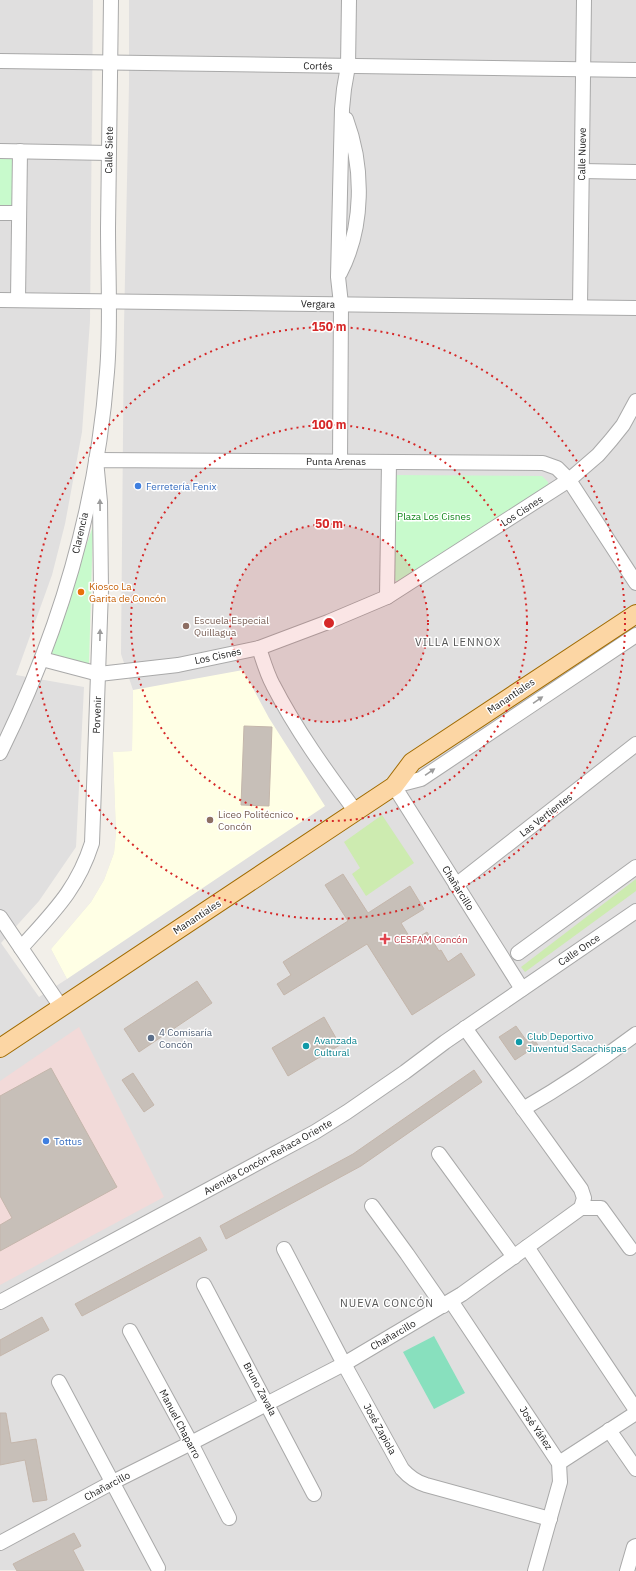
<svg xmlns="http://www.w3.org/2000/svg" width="636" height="1571" font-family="'IBM Plex Sans',sans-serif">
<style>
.residential{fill:#e0dfdf}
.commercial{fill:#f2dad9}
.education{fill:#ffffe5}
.grass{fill:#cdebb0}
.park{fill:#c8facc}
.pitch{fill:#88e0be}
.building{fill:#c7bfb8;stroke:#c4b6ab}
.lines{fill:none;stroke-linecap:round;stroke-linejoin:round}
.minor-casing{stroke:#a9a9a9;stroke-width:16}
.major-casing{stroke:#a06b00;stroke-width:20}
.minor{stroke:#fff;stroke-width:14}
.major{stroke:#fcd6a4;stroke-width:18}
.oneway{fill:#9c9c9c}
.ring{fill:none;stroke:#d62828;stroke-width:2;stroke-dasharray:2 4}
.shop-dot{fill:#3f7fe0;stroke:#fff;stroke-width:1.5}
.food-dot{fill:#e8710a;stroke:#fff;stroke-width:1.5}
.education-dot{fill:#8d6e63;stroke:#fff;stroke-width:1.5}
.health-dot{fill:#e0444e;stroke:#fff;stroke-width:1.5}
.service-dot{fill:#5c6f8a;stroke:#fff;stroke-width:1.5}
.culture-dot{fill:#0f9aa8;stroke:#fff;stroke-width:1.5}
.labels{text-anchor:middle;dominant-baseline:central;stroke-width:3;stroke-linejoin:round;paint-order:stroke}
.street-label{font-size:10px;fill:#222;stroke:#fff}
.shop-label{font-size:10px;fill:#366cbe;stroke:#fff;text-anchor:start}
.park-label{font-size:10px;fill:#0c8416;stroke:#fff}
.food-label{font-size:10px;fill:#c56008;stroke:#fff;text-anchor:start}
.education-label{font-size:10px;fill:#785e54;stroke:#fff;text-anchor:start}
.health-label{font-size:10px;fill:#be3a42;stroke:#fff;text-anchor:start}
.service-label{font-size:10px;fill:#4e5e75;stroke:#fff;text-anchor:start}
.culture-label{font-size:10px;fill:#0d838f;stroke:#fff;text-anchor:start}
.neighbourhood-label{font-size:11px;letter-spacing:1px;fill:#555;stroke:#fff}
.centre{fill:#d62828;stroke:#fff;stroke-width:2}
.ring-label{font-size:12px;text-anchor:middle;font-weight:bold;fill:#d62828;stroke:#fff;stroke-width:3;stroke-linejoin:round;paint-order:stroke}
</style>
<rect width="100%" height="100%" fill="#f2efe9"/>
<path class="residential" d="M0,0h93l-3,321 -8,111 -17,92 -13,51 -36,100 68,12 -8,160 -37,54 -38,42 38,54 28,-18 -16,-30 40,-47 13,-22 10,-27 2,-20 -3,-81 19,-1 1,-61 -12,-36 3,-328 5,-242v-84h507v1571l-636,-1z"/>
<path class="commercial" d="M79,1027l85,170 -164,88v-204z"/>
<path class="education" d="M243,670l26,48 56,88 -258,173 -16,-30 40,-47 13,-22 10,-27 2,-20 -3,-81 19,-1 1,-61z"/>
<g class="grass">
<path d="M382,815l32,48 -48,33 -14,-22 8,-6 -16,-26z"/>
<path d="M636,879v12l-111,81 -4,-5z"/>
</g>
<g class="park">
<path d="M0,158h13l1,48h-14z"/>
<path d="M394,475l148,1 6,6 1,8 -147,94 -11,-6z"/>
<path d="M93,526l-4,138 -41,-10z"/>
</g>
<path class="pitch" d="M434,1336l31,57 -31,16 -31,-57z"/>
<g class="building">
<path d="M244,726l28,1 -3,79 -28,-1z"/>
<path d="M343,874l25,39 42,-27 14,23 -23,14 11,18 15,-9 12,19 2,-1 7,12 13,-9 14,22 -63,40 -45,-71 -83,51 -7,-11 14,-9 -8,-13 65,-41 -23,-36z"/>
<path d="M197,981l15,22 -73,49 -15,-23z"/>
<path d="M324,1017l16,28 -52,31 -16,-28z"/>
<path d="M516,1026l10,14 5,-4 7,9 -23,15 -16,-23z"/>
<path d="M51,1068l66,119 -117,64v-26l12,-7 -12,-22v-100z"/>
<path d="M474,1070l8,12 -65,45 -56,39 -135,73 -6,-13 133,-72z"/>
<path d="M133,1073l21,32 -10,7 -22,-32z"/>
<path d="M200,1237l7,13 -125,66 -7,-12z"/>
<path d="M42,1317l7,13 -49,26v-16z"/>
<path d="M0,1413h6l5,30 25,-4 11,61 -14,2 -8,-42 -25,5z"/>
<path d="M74,1533l7,13 -8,4 11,21h-67l-4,-7z"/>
</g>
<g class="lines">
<g class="minor-casing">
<g id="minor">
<path d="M0,61l636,9"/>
<path d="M0,151l109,2"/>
<path d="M582,171l54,1"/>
<path d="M0,213h19"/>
<path d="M340,273c24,-46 24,-106 6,-154"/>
<path d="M0,300l636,8"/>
<path d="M18,300l2,-149"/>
<path d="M580,307l4,-307"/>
<path d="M340,462l1,-158 -3,-27 4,-168 2,-20 4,-23 1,-66"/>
<path d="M387,597l2,-135"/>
<path d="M259,648c4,12 8,26 14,37 23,45 53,86 83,127"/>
<path d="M42,659l57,15 79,-9 81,-17 69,-26 59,-25 182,-117 29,-25 13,-15 12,-15 13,-24"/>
<path d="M0,753c59,-119 97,-248 107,-381 4,-48 1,-96 1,-144 1,-76 2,-152 3,-228"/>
<path d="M456,885l180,-141"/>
<path d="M0,917l61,90"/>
<path d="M21,948c32,-36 56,-58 71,-105l9,-253 -1,-88 -4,-42 447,3 14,5 12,12 67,103"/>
<path d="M518,953l118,-86"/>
<path d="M522,989l-128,-203 27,-7 215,-144"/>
<path d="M523,1109c40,-23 77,-48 113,-75"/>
<path d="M439,1154l75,103"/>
<path d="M372,1206l35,48 36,52"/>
<path d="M581,1208h20l29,40"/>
<path d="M527,1247l109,163"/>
<path d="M284,1249l60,115 58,105c7,8 14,13 24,16l124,34"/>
<path d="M204,1285l110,209"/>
<path d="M451,1301l108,162 1,19 -25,89"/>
<path d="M0,1302l315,-170 32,-20 58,-40 40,-30 191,-131"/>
<path d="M130,1331l61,112 38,75"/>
<path d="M59,1382l99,186"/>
<path d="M609,1430l27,39"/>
<path d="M559,1463l77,-50"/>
<path d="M0,1543l113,-61 78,-39 153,-79 118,-70 119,-86 3,-10 -3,-9 -116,-161"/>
<path d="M627,1571l7,-24 2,-1"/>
</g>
</g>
<g class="major-casing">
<path id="major" d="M0,1048l394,-262 18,-24 224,-148"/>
</g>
<use href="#minor" class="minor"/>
<use href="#major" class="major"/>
</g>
<defs><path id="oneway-solid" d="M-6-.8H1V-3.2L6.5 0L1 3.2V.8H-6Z"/></defs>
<g class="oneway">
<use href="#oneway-solid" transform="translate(100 505) rotate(-91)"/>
<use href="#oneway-solid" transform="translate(100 635) rotate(-89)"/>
<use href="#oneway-solid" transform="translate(538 700) rotate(-34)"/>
<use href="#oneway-solid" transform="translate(430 772) rotate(-34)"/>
</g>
<circle cx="329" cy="623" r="99" fill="#d62828" fill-opacity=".12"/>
<g class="ring">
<circle cx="329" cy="623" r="99"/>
<circle cx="329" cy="623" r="198"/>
<circle cx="329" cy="623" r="296"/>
</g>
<g class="shop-dot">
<circle cx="138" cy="486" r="4"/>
<circle cx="46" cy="1141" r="4"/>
</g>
<circle class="food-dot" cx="81" cy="592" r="4"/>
<g class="education-dot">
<circle cx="186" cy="626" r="4"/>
<circle cx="210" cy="820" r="4"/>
</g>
<path class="health-dot" d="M383 933h4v4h4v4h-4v4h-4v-4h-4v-4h4z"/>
<circle class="service-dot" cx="151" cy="1038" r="4"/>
<g class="culture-dot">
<circle cx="519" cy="1042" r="4"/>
<circle cx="306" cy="1046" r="4"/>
</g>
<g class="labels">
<g class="street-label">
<text transform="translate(318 66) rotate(1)">Cortés</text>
<text transform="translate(109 150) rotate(-89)">Calle Siete</text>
<text transform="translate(582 154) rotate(-89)">Calle Nueve</text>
<text transform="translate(318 304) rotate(1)">Vergara</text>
<text x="336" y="461">Punta Arenas</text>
<text transform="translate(522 511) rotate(-33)">Los Cisnes</text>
<text transform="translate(80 533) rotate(-77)">Clarencia</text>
<text transform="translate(218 656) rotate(-12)">Los Cisnes</text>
<text transform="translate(511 696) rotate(-34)">Manantiales</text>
<text transform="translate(97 715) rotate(-88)">Porvenir</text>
<text transform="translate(546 815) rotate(-38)">Las Vertientes</text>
<text transform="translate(458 888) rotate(58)">Chañarcillo</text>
<text transform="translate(197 917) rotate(-33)">Manantiales</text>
<text transform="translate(579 950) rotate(-34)">Calle Once</text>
<text transform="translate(268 1157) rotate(-29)">Avenida Concón-Reñaca Oriente</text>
<text transform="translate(393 1335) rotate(-30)">Chañarcillo</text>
<text transform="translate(260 1389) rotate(62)">Bruno Zavala</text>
<text transform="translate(180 1424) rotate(62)">Manuel Chaparro</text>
<text transform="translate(536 1428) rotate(56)">José Yáñez</text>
<text transform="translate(380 1429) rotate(61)">José Zapiola</text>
<text transform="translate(107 1486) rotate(-28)">Chañarcillo</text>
</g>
<g class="shop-label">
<text x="146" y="486">Ferretería Fenix</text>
<text x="54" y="1141">Tottus</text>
</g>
<g class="park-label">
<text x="434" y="516">Plaza Los Cisnes</text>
</g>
<g class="food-label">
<text x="89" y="586">Kiosco La<tspan x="89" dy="12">Garita de Concón</tspan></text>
</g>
<g class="education-label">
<text x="194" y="620">Escuela Especial<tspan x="194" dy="12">Quillagua</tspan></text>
<text x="218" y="814">Liceo Politécnico<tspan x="218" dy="12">Concón</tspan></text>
</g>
<g class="health-label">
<text x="394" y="939">CESFAM Concón</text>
</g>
<g class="service-label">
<text x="159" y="1032">4 Comisaría<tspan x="159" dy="12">Concón</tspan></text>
</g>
<g class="culture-label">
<text x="527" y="1036">Club Deportivo<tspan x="527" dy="12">Juventud Sacachispas</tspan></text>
<text x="314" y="1040">Avanzada<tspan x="314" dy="12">Cultural</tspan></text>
</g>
<g class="neighbourhood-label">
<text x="458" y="642">VILLA LENNOX</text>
<text x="387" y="1303">NUEVA CONCÓN</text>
</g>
</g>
<circle cx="329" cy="623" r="6" class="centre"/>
<g class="ring-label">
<text x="329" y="331">150 m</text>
<text x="329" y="429">100 m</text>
<text x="329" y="528">50 m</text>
</g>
</svg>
